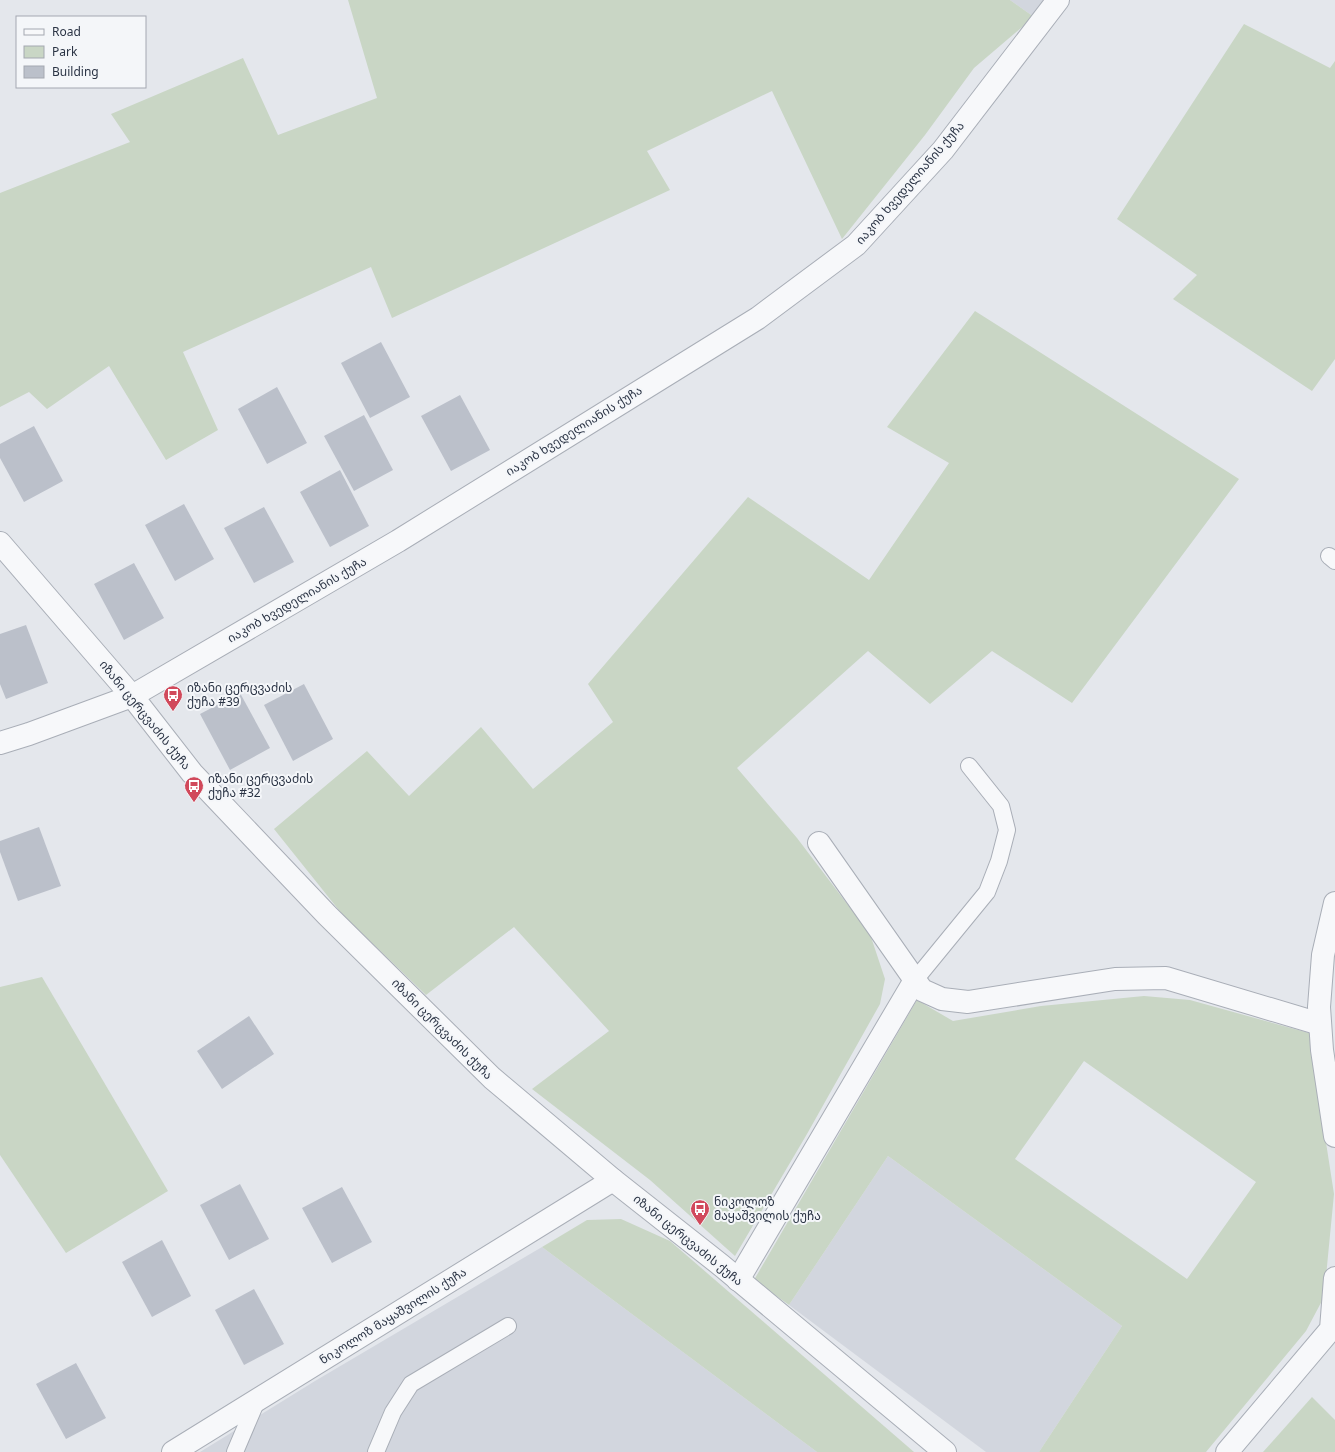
<svg xmlns="http://www.w3.org/2000/svg" width="1335" height="1452" viewBox="0 0 1335 1452" font-family="'Noto Sans','Noto Sans Georgian',sans-serif">
<style>
.built{fill:#d2d6de}
.green{fill:#c9d6c5;fill-rule:evenodd}
.building{fill:#bbc0ca}
.lines{fill:none;stroke-linecap:round;stroke-linejoin:round}
.lane-casing{stroke:#a9aeb7;stroke-width:18}
.street-casing{stroke:#a9aeb7;stroke-width:24}
.lane{stroke:#f7f8fa;stroke-width:16}
.street{stroke:#f7f8fa;stroke-width:22}
.labels{text-anchor:middle;stroke-width:4;stroke-linejoin:round;paint-order:stroke}
.street-label{font-size:12px;fill:#2b3445;stroke:#f4f6f9}
.poi-label{font-size:12px;fill:#2b3445;stroke:#f4f6f9;text-anchor:start}
</style>
<rect width="100%" height="100%" fill="#e4e7ec"/>
<g class="built">
<path d="M1010,0H1047L1034,17Z"/>
<path d="M888,1156L1122,1326L1039,1452H986L789,1305Z"/>
<path d="M542,1247L817,1452H200L315,1381Z"/>
</g>
<g class="green">
<path d="M348,0H1010L1034,17L974,68L925,135L842,239L772,91L647,151L670,190L392,318L371,267L183,352L218,430L166,460L109,366L47,409L29,392L0,407V193L130,142L111,114L243,58L278,135L377,98Z"/>
<path d="M1244,24L1330,68L1335,61V359L1312,391L1173,299L1197,275L1117,219Z"/>
<path d="M975,311L1239,479L1072,703L992,651L930,704L868,651L737,768L797,838L870,934L885,979L880,1004L807,1134L735,1256L650,1180L532,1089L609,1031L514,927L426,995L342,914L274,829L367,751L409,796L481,727L533,789L613,722L588,684L748,497L869,580L949,463L887,427Z"/>
<path d="M42,977L168,1191L66,1253L0,1155V987Z"/>
<path d="M1144,996L1190,1000L1309,1033L1334,1194L1324,1297L1306,1331L1206,1452H1039L1122,1326L888,1156L789,1305L754,1280L917,1000L953,1021L1041,1006ZM1084,1061L1256,1182L1187,1279L1015,1159Z"/>
<path d="M621,1219L670,1241L914,1452H817L542,1247L587,1220Z"/>
<path d="M1312,1397L1335,1420V1452H1263Z"/>
</g>
<g class="building">
<path d="M381,342L410,397L370,418L341,363Z"/>
<path d="M277,387L307,443L267,464L238,409Z"/>
<path d="M460,395L490,450L451,471L421,416Z"/>
<path d="M364,415L393,470L354,491L324,436Z"/>
<path d="M34,426L63,481L24,502L0,458V444Z"/>
<path d="M340,470L369,526L330,547L300,492Z"/>
<path d="M184,504L214,559L175,581L145,525Z"/>
<path d="M264,507L294,562L254,583L224,528Z"/>
<path d="M134,563L164,618L124,640L94,584Z"/>
<path d="M26,625L48,683L6,699L0,684V634Z"/>
<path d="M304,684L333,739L293,761L264,705Z"/>
<path d="M240,693L270,748L230,770L200,714Z"/>
<path d="M39,827L61,886L18,901L0,852V841Z"/>
<path d="M249,1016L274,1054L222,1089L197,1051Z"/>
<path d="M240,1184L269,1239L229,1260L200,1205Z"/>
<path d="M342,1187L372,1242L332,1263L302,1208Z"/>
<path d="M162,1240L191,1296L152,1317L122,1262Z"/>
<path d="M254,1289L284,1344L244,1365L215,1310Z"/>
<path d="M76,1363L106,1418L66,1439L36,1384Z"/>
</g>
<g class="lines">
<defs>
<g id="lane">
<path d="M1329,556L1335,561"/>
<path d="M915,980L987,892L999,861L1007,830L1001,806L969,766"/>
<path d="M235,1452L258,1398"/>
<path d="M376,1452L393,1412L411,1384L508,1326"/>
</g>
<g id="street">
<path d="M0,543L132,696L192,773L327,915L492,1078L613,1180L722,1266L945,1452"/>
<path d="M0,743L29,734L132,696L398,541L758,318L856,245L943,150L1058,0"/>
<path d="M819,843L922,990L942,999L968,1002L1115,979L1166,978L1320,1024"/>
<path d="M1335,903L1323,955L1319,1007L1322,1050L1335,1136"/>
<path d="M738,1280L915,980"/>
<path d="M173,1452L613,1180"/>
<path d="M1227,1452L1331,1329L1335,1278"/>
</g>
</defs>
<use href="#lane" class="lane-casing"/>
<use href="#street" class="street-casing"/>
<use href="#lane" class="lane"/>
<use href="#street" class="street"/>
</g>
<defs>
<symbol id="bus-pin" viewBox="-11 -11 22 30"><path d="M0 17L-7.5 6A9.5 9.5 0 1 1 7.5 6Z" fill="#d1495b" stroke="#f4f6f9"/><path d="M-5-6H5V4H4V6H2V4H-2V6H-4V4H-5ZM-3.5-4V0h7V-4ZM-3.5 1.2v1.5H-2V1.2ZM2 1.2v1.5H3.5V1.2Z" fill="#fff"/></symbol>
</defs>
<g fill-rule="evenodd">
<use href="#bus-pin" x="162" y="684" width="22" height="30"/>
<use href="#bus-pin" x="183" y="775" width="22" height="30"/>
<use href="#bus-pin" x="689" y="1198" width="22" height="30"/>
</g>
<g class="labels">
<g class="street-label">
<text transform="translate(910 183) rotate(-49)" y="4">იაკობ ხვედელიანის ქუჩა</text>
<text transform="translate(574 431) rotate(-32)" y="4">იაკობ ხვედელიანის ქუჩა</text>
<text transform="translate(297 600) rotate(-30)" y="4">იაკობ ხვედელიანის ქუჩა</text>
<text transform="translate(145 715) rotate(51)" y="4">იზანი ცერცვაძის ქუჩა</text>
<text transform="translate(442 1029) rotate(45)" y="4">იზანი ცერცვაძის ქუჩა</text>
<text transform="translate(688 1240) rotate(39)" y="4">იზანი ცერცვაძის ქუჩა</text>
<text transform="translate(393 1316) rotate(-32)" y="4">ნიკოლოზ მაყაშვილის ქუჩა</text>
</g>
<g class="poi-label">
<text x="187" y="692">იზანი ცერცვაძის<tspan x="187" dy="14">ქუჩა #39</tspan></text>
<text x="208" y="783">იზანი ცერცვაძის<tspan x="208" dy="14">ქუჩა #32</tspan></text>
<text x="714" y="1206">ნიკოლოზ<tspan x="714" dy="14">მაყაშვილის ქუჩა</tspan></text>
</g>
</g>
<rect x="16" y="16" width="130" height="72" fill="#f4f6f9" stroke="#a4a8b1"/>
<rect x="24" y="29" width="20" height="6" fill="#f7f8fa" stroke="#a4a8b1"/>
<text x="52" y="36" font-size="12" fill="#2b3445">Road</text>
<rect x="24" y="46" width="20" height="12" fill="#c9d6c5" stroke="#a4a8b1"/>
<text x="52" y="56" font-size="12" fill="#2b3445">Park</text>
<rect x="24" y="66" width="20" height="12" fill="#bbc0ca" stroke="#a4a8b1"/>
<text x="52" y="76" font-size="12" fill="#2b3445">Building</text>
</svg>
